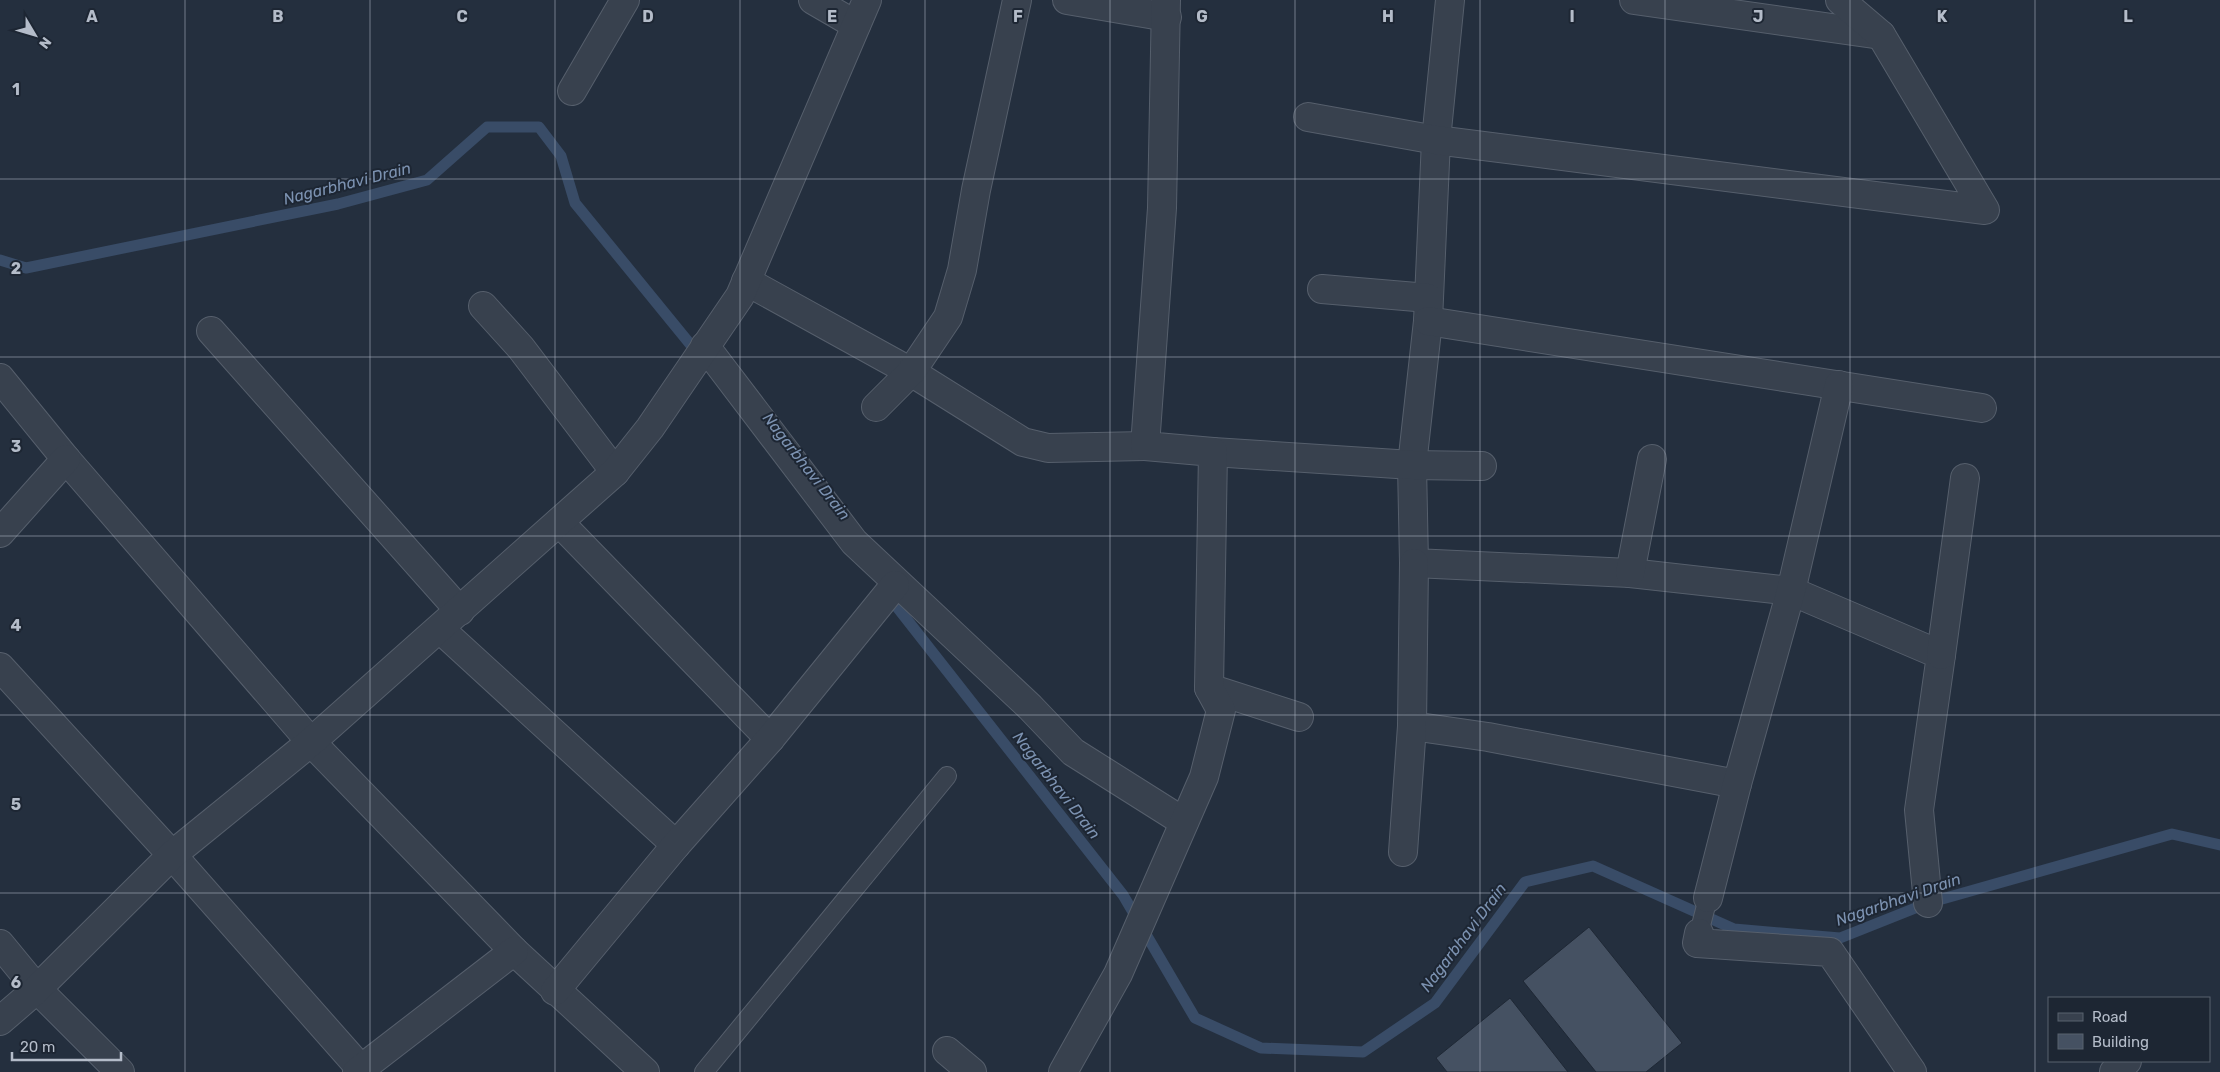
<svg xmlns="http://www.w3.org/2000/svg" width="2220" height="1072" viewBox="0 0 2220 1072" font-family="Rubik,sans-serif">
<style>
.lines{fill:none;stroke-linecap:round;stroke-linejoin:round}
.stream{stroke:#394c67;stroke-width:11}
.building{fill:#455162;stroke:#1f2835}
.service-casing{stroke:#565f6c;stroke-width:20}
.minor-casing{stroke:#565f6c;stroke-width:30}
.tertiary-casing{stroke:#565f6c;stroke-width:30}
.service{stroke:#38414e;stroke-width:18}
.minor{stroke:#38414e;stroke-width:28}
.tertiary{stroke:#38414e;stroke-width:28}
.grid{fill:none;stroke:#b4bcc9;stroke-width:1;stroke-opacity:0.55}
.labels{text-anchor:middle;stroke-width:4;stroke-linejoin:round;paint-order:stroke}
.water-label{font-size:16px;font-style:italic;fill:#7c92b1;stroke:#1d2633}
.grid-label{font-size:16px;text-anchor:middle;font-weight:bold;fill:#b4bcc9;stroke:#1d2633;stroke-width:4;stroke-linejoin:round;paint-order:stroke}
</style>
<rect width="100%" height="100%" fill="#242f3e"/>
<g class="lines">
<g class="stream">
<path d="M0,260L26,268L338,204L427,180L487,127H539L561,156L575,203L699,355"/>
<path d="M886,593L1123,895L1195,1018L1261,1048L1363,1052L1435,1003L1525,882L1593,866L1734,929L1840,938L1928,903L2172,834L2220,845"/>
</g>
</g>
<g class="building">
<path d="M1589,927L1682,1043L1646,1072H1596L1523,981Z"/>
<path d="M1510,998L1568,1072H1447L1436,1058Z"/>
</g>
<g class="lines">
<defs>
<g id="service">
<path d="M1699,933L1708,898"/>
<path d="M704,1072L947,776"/>
</g>
<g id="minor">
<path d="M813,0L856,25"/>
<path d="M1067,0L1167,17"/>
<path d="M1450,0L1436,140L1428,321L1412,465L1414,563L1630,573L1791,591L1941,655L1919,810L1928,903"/>
<path d="M1634,0L1881,35"/>
<path d="M572,91L625,0"/>
<path d="M1308,117L1436,140L1985,210L1881,35L1840,0"/>
<path d="M746,281L911,372L1023,442L1048,448L1145,446"/>
<path d="M1322,289L1428,298"/>
<path d="M483,306L521,348L615,472"/>
<path d="M1428,321L1982,408"/>
<path d="M211,331L460,611"/>
<path d="M705,346L854,542L1030,707L1073,752L1184,822"/>
<path d="M0,378L66,459L311,742L514,951L645,1072"/>
<path d="M876,407L911,372L948,317L962,270L976,190L1017,0"/>
<path d="M1213,452L1412,465L1482,466"/>
<path d="M559,522L770,739"/>
<path d="M0,533L66,459"/>
<path d="M1414,563L1412,726L1488,737L1737,784"/>
<path d="M1630,573L1652,459"/>
<path d="M440,629L676,845"/>
<path d="M1941,655L1965,478"/>
<path d="M0,667L172,855L361,1069"/>
<path d="M1209,688L1299,717"/>
<path d="M1403,852L1412,726"/>
<path d="M1708,898L1737,784L1791,591L1839,385"/>
<path d="M1699,933L1697,943L1830,952L1912,1072"/>
<path d="M0,944L37,989L120,1072"/>
<path d="M555,991L676,845L770,739L895,585"/>
<path d="M947,1051L972,1072"/>
<path d="M357,1072L514,951"/>
<path d="M1063,1072L1118,974L1204,777L1221,710L1209,688L1213,452L1145,446L1162,208L1166,0"/>
<path d="M2114,1072L2127,1061"/>
</g>
<path id="tertiary" d="M0,1021L37,989L172,855L311,742L615,472L650,428L740,296L867,0"/>
</defs>
<use href="#service" class="service-casing"/>
<use href="#minor" class="minor-casing"/>
<use href="#tertiary" class="tertiary-casing"/>
<use href="#service" class="service"/>
<use href="#minor" class="minor"/>
<use href="#tertiary" class="tertiary"/>
</g>
<path class="grid" d="M185,0V1072M370,0V1072M555,0V1072M740,0V1072M925,0V1072M1110,0V1072M1295,0V1072M1480,0V1072M1665,0V1072M1850,0V1072M2035,0V1072M0,179H2220M0,357H2220M0,536H2220M0,715H2220M0,893H2220"/>
<g class="labels">
<g class="water-label">
<text transform="translate(347 183) rotate(-14)" y="6">Nagarbhavi Drain</text>
<text transform="translate(807 466) rotate(52)" y="6">Nagarbhavi Drain</text>
<text transform="translate(1057 785) rotate(52)" y="6">Nagarbhavi Drain</text>
<text transform="translate(1898 899) rotate(-19)" y="6">Nagarbhavi Drain</text>
<text transform="translate(1463 937) rotate(-53)" y="6">Nagarbhavi Drain</text>
</g>
</g>
<g class="grid-label">
<text x="92" y="22">A</text>
<text x="278" y="22">B</text>
<text x="462" y="22">C</text>
<text x="648" y="22">D</text>
<text x="832" y="22">E</text>
<text x="1018" y="22">F</text>
<text x="1202" y="22">G</text>
<text x="1388" y="22">H</text>
<text x="1572" y="22">I</text>
<text x="1758" y="22">J</text>
<text x="1942" y="22">K</text>
<text x="2128" y="22">L</text>
<text x="16" y="95">1</text>
<text x="16" y="274">2</text>
<text x="16" y="452">3</text>
<text x="16" y="631">4</text>
<text x="16" y="810">5</text>
<text x="16" y="988">6</text>
</g>
<rect x="2048" y="997" width="162" height="65" fill="#1d2633" stroke="#59626f"/>
<rect x="2058" y="1013" width="25" height="8" fill="#38414e" stroke="#59626f"/>
<text x="2092" y="1022" font-size="15" fill="#b4bcc9">Road</text>
<rect x="2058" y="1034" width="25" height="15" fill="#455162" stroke="#59626f"/>
<text x="2092" y="1047" font-size="15" fill="#b4bcc9">Building</text>
<g transform="translate(35 35) rotate(128)" stroke="#1d2633" stroke-width="4" paint-order="stroke">
<path d="M0-4L9 19L0 12L-9 19Z" fill="#b4bcc9"/>
<text y="-8" font-size="14" font-weight="bold" text-anchor="middle" fill="#b4bcc9">N</text>
</g>
<path d="M12 1052v8h109v-8" fill="none" stroke="#b4bcc9" stroke-width="2.5"/>
<text x="20" y="1052" font-size="15" fill="#b4bcc9" stroke="#1d2633" stroke-width="4" paint-order="stroke">20 m</text>
</svg>
